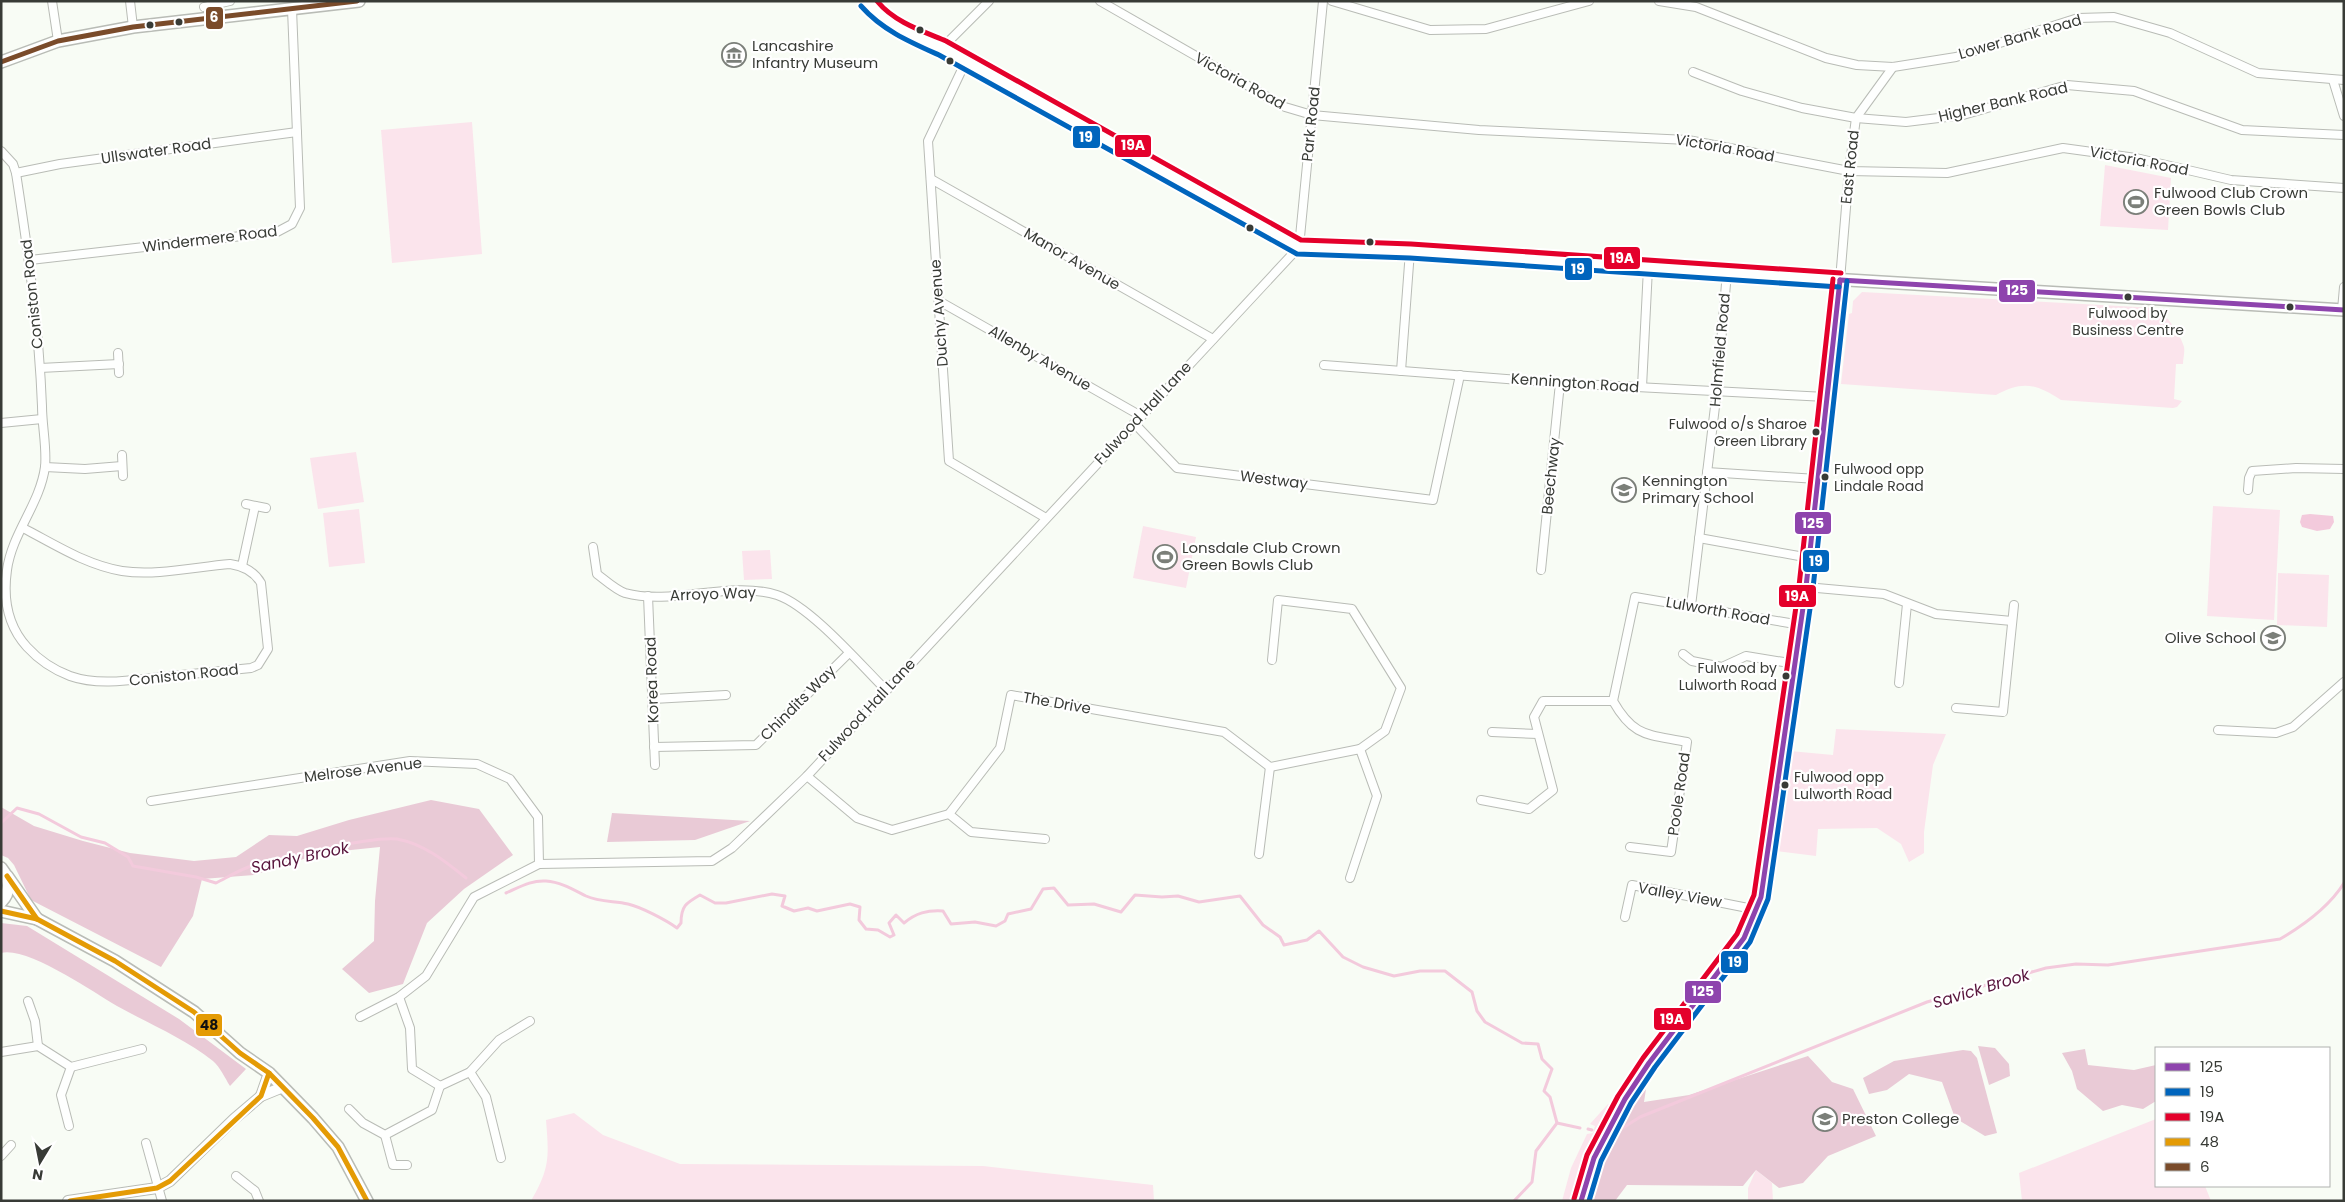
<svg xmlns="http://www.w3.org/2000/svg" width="2345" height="1202" viewBox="0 0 2345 1202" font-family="Poppins,sans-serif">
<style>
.green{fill:#fbe4ec}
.forest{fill:#e9cad6}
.water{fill:#f3cadc}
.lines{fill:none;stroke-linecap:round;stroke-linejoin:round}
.stream{stroke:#f3cadc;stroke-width:3}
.minor-casing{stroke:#b9bcb6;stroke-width:10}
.tertiary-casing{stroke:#b9bcb6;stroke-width:12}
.secondary-casing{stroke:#b9bcb6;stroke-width:14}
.minor{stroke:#fefffe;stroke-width:8}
.tertiary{stroke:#fefffe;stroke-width:10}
.secondary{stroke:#fefffe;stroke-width:11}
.bus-1-casing{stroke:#fff;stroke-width:9}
.bus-2-casing{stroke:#fff;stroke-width:9}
.bus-3-casing{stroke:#fff;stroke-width:9}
.bus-4-casing{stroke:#fff;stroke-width:9}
.bus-5-casing{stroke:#fff;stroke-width:9}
.bus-1{stroke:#8e44ad;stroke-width:5}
.bus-2{stroke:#0065bd;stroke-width:5}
.bus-3{stroke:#e4002b;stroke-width:5}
.bus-4{stroke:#e49b05;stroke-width:5}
.bus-5{stroke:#7a4b2a;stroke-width:5}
.bus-dot{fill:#383b36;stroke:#fff;stroke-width:2}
.labels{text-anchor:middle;stroke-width:4.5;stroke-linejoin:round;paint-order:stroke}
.bus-label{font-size:14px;fill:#383b36;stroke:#fff;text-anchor:end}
.street-label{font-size:15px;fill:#383b36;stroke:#fff}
.poi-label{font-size:15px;fill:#383b36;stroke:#fff;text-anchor:start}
.water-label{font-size:16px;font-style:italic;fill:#58143c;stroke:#fff}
.line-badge{stroke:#fff;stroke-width:2}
.badge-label{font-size:14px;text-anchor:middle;font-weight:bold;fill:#fff}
.pale-badge-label{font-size:14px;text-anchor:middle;font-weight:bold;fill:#111}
</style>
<rect width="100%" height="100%" fill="#f8fcf5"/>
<g class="green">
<path d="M472,122L482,254L392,263L381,130Z"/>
<path d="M2105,165L2171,178L2168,230L2100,226Z"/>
<path d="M1862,292L2156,308C2166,314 2181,335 2184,347C2185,352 2183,359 2183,364H2176L2174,399L2182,401L2177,407L2173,408L2061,400C2036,384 2023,380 1996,395L1841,384L1849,314L1852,313L1853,301Z"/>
<path d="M356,452L364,502L318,509L310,458Z"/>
<path d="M2213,506L2280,510L2274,620L2207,616Z"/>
<path d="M359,509L365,563L329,567L323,513Z"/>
<path d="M1143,526L1196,537L1186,588L1133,578Z"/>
<path d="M770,550L772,579L744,580L742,551Z"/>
<path d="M2278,573L2329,575L2327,627L2277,625Z"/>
<path d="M1836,729L1946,734L1933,765L1924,832V853L1909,862L1901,844L1877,828L1818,829L1816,856L1777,851L1790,751L1833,755Z"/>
<path d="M1608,1104L1613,1105V1109L1590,1150L1570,1201H1562L1571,1168L1587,1134L1593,1133L1595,1126L1590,1124Z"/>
<path d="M574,1113L603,1135L680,1164L983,1166L1153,1185L1154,1201H531C550,1168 549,1157 546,1120Z"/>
<path d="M2156,1119V1186H2205L2211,1201H2022L2019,1173Z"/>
<path d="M1756,1170L1772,1183L1773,1201H1748V1188Z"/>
</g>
<g class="forest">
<path d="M431,800L479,809L513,855L464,889L427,923L403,984L369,993L342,969L374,941L375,901L380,847L322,853L254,875L202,879L193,916L161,967L31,900L14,865L8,858L1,855V807L34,826L83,841L130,853L194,861L236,857L269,835L297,836L349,820Z"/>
<path d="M612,813L750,821L695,840L607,842Z"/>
<path d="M1,923L27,926L179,1019L246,1069L230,1086C225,1078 220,1067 213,1061C184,1038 149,1024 117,1006C93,992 27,946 1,953Z"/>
<path d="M1978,1046L1995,1048L2009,1064L2010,1076L1989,1085Z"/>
<path d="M2085,1049L2088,1065L2134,1070L2156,1065V1101L2143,1109L2122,1105L2103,1111L2077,1089L2072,1071L2062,1053Z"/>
<path d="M1963,1050L1971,1051L1977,1058L1997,1133L1985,1136L1955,1118L1942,1082L1909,1074L1887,1090L1869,1094L1863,1078L1894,1061Z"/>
<path d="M1808,1056L1832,1082L1853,1089L1876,1136L1828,1156L1803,1183L1779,1188L1756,1170L1743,1186L1627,1185L1615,1201H1588C1601,1159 1620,1123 1646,1089L1644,1102L1689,1095Z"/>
</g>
<path class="water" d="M2310,514L2333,516L2334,522L2330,529L2317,531L2302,527L2300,522L2302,515Z"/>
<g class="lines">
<g class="stream">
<path d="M1,823L17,808L39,814L81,837L105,843L128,857L133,866L196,877L216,883C226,878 236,872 246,868C269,858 374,836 397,839C424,844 445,861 466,878"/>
<path d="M506,893C520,887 531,880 546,881C561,882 574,890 586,896C599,902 614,901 628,904C641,907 666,920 677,928L681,923C681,906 686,903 700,895L715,903H726L772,894L785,896L782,906L794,911L808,908L817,911L850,904L860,907L859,920L866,929L878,930L890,937L894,935L889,923L896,915L904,923C916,913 927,910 943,911L951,924L975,922L996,926L1005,921L1008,914L1031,909L1043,889L1054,888L1068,905L1094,904L1121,912L1135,895L1162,897L1178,896L1199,902L1240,896L1263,925L1280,937L1284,945L1307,940L1319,931L1343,957L1363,967L1394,976L1420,971H1445L1472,992L1477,1011L1485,1022L1522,1043L1538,1044L1542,1059L1552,1069L1544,1091L1550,1097L1557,1123"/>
<path d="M1588,1129L1592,1130"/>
<path d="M1618,1131L1640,1117L1927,1002L2046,968L2076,964L2108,965L2280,939C2304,925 2329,907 2344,883"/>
<path d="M1514,1201L1532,1182L1536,1151L1557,1123L1580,1128"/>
</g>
<defs>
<g id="minor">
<path d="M52,1L58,41"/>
<path d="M130,1L133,27"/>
<path d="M1100,1L1285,107L1312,115L1479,130L1688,140L1849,171L1947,173L2063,148L2136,158L2231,180L2344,188"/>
<path d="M1332,1L1430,30L1486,29L1589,1"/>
<path d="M1659,1L1696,7L1826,58L1857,65L1893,67L1956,57L2078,18L2114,17L2170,33L2258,73L2344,80"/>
<path d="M204,7L230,1"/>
<path d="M942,48L989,1"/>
<path d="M966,61L928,141L949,461L1046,518"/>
<path d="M1693,72L1742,91L1802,108L1856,118L1906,122L1963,115L2067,85L2134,91L2242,130L2344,135"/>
<path d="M2333,80L2344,116"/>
<path d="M1,151L13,164L16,173C28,251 39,328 42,406C42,426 47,448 45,467C40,504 12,533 7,570C3,598 7,625 27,647C38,659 54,670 70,676C98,686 132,680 161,677C191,674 221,671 251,668L258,665L268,649L261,583C254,571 244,566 230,564C195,567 156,576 122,571C86,565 54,544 23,528"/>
<path d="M16,173L60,164L297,132"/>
<path d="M931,179L1213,339"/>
<path d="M30,260L277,232L292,224L300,208L292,9"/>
<path d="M1840,280L1849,171L1856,118L1893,67"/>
<path d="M939,301L1141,416"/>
<path d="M2342,310L2344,287"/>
<path d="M118,353L119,373"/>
<path d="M1324,365L1560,383L1826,397"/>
<path d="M40,368L119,364"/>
<path d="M1401,371L1410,251"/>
<path d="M1642,387L1648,268"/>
<path d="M1,423L42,419"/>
<path d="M1134,423L1177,468L1433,500L1460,375"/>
<path d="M122,455L123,476"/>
<path d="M45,467L85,469L122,466"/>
<path d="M1707,472L1817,479"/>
<path d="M2248,490L2249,478L2252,471L2296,468L2344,469"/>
<path d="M246,504L266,508"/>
<path d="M1699,538L1810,558"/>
<path d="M593,547L597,574C605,580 616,590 625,593C673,606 729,580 777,595C810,606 859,663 885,689"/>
<path d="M242,566L255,506"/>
<path d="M1541,570L1560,383"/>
<path d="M1806,587L1884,594L1936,614L2012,621"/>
<path d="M648,596L655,765"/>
<path d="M1691,606L1717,390L1727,272"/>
<path d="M1683,654L1692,661L1722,667L1746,656L1796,664"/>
<path d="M1272,660L1278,600L1352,609L1401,688L1385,731L1360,749"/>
<path d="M1899,683L1907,604"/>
<path d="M653,699L726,695"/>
<path d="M1956,708L2003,712L2014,605"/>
<path d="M2218,730L2276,733L2293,727L2344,682"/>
<path d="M1492,732L1538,734"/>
<path d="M654,747L756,745L849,653"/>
<path d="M807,776L857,818L892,830L949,814L1000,748L1011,695L1224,732L1270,767L1360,749L1377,796L1350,878"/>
<path d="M1481,800L1529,809L1553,790L1534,717L1543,701H1613"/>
<path d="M151,801L410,761L477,764L510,779L538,817L539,864"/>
<path d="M949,814L971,832L1045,839"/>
<path d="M1630,847L1671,852L1687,742C1648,734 1634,738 1613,701L1635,597L1801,625"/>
<path d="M1259,854L1270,767"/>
<path d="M1625,917L1632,885L1758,910"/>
<path d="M399,997L410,1028L412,1069L440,1086L470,1072L499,1040L530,1021"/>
<path d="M28,1001L35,1021L38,1046"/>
<path d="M360,1017L399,997L426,976L474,897L539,864L712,861L732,848L807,776L1299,247L1323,1"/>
<path d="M1,1052L38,1046L71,1067L142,1049"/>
<path d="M470,1072L486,1097L501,1158"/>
<path d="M349,1109L363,1123L385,1135L432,1110L440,1086"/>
<path d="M69,1126L61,1095L71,1067"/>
<path d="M385,1135L393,1165H407"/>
<path d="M146,1143L162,1201"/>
<path d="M1,1156L11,1145"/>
<path d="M236,1176L255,1191L259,1201"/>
</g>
<g id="tertiary">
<path d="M261,1096L269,1073"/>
<path d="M68,1201L157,1188L170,1181L234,1119L261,1096L283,1087"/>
<path d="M1581,1201L1594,1158L1625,1099L1649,1063L1744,938L1761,897L1806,587L1840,280"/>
</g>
<g id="secondary">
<path d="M867,1C884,25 916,36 942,48L1299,247L1410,251L1648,268L2344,310"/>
<path d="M1,62L58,41L133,27L359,1"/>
<path d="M1,868C10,879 11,892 1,902"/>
<path d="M7,876L37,919"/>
<path d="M1,911L37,919L115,961L194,1012L240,1053L269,1073L313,1118L338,1147L367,1201"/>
</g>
</defs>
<use href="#minor" class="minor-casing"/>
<use href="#tertiary" class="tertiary-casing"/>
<use href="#secondary" class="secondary-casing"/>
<use href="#minor" class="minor"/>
<use href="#tertiary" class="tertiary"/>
<use href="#secondary" class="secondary"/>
<defs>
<g id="bus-1">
<path d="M1840,280L2344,310"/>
<path d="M1581,1201L1594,1158L1625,1099L1649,1063L1744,938L1761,897L1806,587L1840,280"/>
</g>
<g id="bus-2">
<path d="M861,6C882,30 910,42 939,55L1297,254L1410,258L1839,287"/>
<path d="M1589,1201L1601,1161L1631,1103L1655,1067L1750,942L1768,899L1813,588L1847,281"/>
</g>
<g id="bus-3">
<path d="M877,1C894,22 922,31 946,41L1301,240L1411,244L1841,273"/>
<path d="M1574,1199L1587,1155L1618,1096L1643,1058L1737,934L1754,895L1799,586L1833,279"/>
</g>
<g id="bus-4">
<path d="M7,876L37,919"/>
<path d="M1,911L37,919L115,961L194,1012L240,1053L269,1073L313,1118L338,1147L367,1201"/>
<path d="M70,1201L157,1188L170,1181L261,1096L269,1073"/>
</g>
<path id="bus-5" d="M1,62L58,41L133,27L357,1"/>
</defs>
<use href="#bus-1" class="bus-1-casing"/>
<use href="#bus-2" class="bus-2-casing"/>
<use href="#bus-3" class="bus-3-casing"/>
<use href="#bus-4" class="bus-4-casing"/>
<use href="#bus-5" class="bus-5-casing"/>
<use href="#bus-1" class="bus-1"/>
<use href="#bus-2" class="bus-2"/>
<use href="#bus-3" class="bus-3"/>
<use href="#bus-4" class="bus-4"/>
<use href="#bus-5" class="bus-5"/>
</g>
<defs>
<symbol id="museum-ring" viewBox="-11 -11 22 22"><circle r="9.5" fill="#fff" stroke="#7b7f79" stroke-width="1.5"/><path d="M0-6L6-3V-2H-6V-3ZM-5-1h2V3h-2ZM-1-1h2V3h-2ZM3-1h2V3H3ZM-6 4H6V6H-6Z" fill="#7b7f79"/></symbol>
<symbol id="stadium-ring" viewBox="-11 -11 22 22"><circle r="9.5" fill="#fff" stroke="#7b7f79" stroke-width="1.5"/><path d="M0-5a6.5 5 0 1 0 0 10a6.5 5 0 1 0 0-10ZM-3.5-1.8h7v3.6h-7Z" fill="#7b7f79"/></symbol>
<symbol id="school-ring" viewBox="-11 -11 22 22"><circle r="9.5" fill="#fff" stroke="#7b7f79" stroke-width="1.5"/><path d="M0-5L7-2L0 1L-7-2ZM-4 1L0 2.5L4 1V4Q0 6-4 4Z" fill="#7b7f79"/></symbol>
<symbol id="university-ring" viewBox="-11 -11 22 22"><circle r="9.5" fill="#fff" stroke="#7b7f79" stroke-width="1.5"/><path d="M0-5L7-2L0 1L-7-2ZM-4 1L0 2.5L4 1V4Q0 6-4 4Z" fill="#7b7f79"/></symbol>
</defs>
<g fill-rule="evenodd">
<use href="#museum-ring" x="720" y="41" width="28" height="28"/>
<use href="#stadium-ring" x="2122" y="188" width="28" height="28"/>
<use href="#school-ring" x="1610" y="476" width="28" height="28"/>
<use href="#stadium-ring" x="1151" y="543" width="28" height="28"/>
<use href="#school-ring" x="2259" y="624" width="28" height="28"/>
<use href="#university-ring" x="1811" y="1105" width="28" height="28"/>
</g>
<g class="bus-dot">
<circle cx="179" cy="22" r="4.5"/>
<circle cx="150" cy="25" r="4.5"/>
<circle cx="920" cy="30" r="4.5"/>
<circle cx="950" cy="61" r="4.5"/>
<circle cx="1250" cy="228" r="4.5"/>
<circle cx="1370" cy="242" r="4.5"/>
<circle cx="2128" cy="297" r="4.5"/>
<circle cx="2290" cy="307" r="4.5"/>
<circle cx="1816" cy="432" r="4.5"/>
<circle cx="1825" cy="477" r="4.5"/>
<circle cx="1786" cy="676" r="4.5"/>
<circle cx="1785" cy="785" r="4.5"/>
</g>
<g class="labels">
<g class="bus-label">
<text x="2128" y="318" text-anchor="middle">Fulwood by<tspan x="2128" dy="17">Business Centre</tspan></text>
<text x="1807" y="429">Fulwood o/s Sharoe<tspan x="1807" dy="17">Green Library</tspan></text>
<text x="1834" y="474" text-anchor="start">Fulwood opp<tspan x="1834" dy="17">Lindale Road</tspan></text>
<text x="1777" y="673">Fulwood by<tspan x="1777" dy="17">Lulworth Road</tspan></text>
<text x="1794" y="782" text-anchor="start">Fulwood opp<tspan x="1794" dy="17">Lulworth Road</tspan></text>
</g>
<g class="street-label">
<text transform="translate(2020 37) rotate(-16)" y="5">Lower Bank Road</text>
<text transform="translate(1240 81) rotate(29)" y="5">Victoria Road</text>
<text transform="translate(2003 102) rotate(-13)" y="5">Higher Bank Road</text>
<text transform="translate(1311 124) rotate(-84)" y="5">Park Road</text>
<text transform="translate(1725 148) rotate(10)" y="5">Victoria Road</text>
<text transform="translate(156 151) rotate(-8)" y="5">Ullswater Road</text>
<text transform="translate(2139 161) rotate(11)" y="5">Victoria Road</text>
<text transform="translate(1850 167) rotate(-84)" y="5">East Road</text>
<text transform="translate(210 239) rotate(-7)" y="5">Windermere Road</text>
<text transform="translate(1072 259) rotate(30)" y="5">Manor Avenue</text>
<text transform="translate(32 294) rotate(-96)" y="5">Coniston Road</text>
<text transform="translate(939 313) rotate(-94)" y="5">Duchy Avenue</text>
<text transform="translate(1720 350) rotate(-85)" y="5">Holmfield Road</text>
<text transform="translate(1040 358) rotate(30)" y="5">Allenby Avenue</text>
<text transform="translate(1575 383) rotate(4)" y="5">Kennington Road</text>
<text transform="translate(1143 413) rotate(-47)" y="5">Fulwood Hall Lane</text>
<text transform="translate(1551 476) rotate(-84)" y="5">Beechway</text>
<text transform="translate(1274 480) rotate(7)" y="5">Westway</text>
<text transform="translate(713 594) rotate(-2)" y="5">Arroyo Way</text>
<text transform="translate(1718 611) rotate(10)" y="5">Lulworth Road</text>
<text transform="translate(184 675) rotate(-6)" y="5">Coniston Road</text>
<text transform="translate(652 680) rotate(-92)" y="5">Korea Road</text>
<text transform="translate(798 703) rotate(-45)" y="5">Chindits Way</text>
<text transform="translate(1057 703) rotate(10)" y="5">The Drive</text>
<text transform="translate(867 710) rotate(-47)" y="5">Fulwood Hall Lane</text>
<text transform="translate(363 770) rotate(-7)" y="5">Melrose Avenue</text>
<text transform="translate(1679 794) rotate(-82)" y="5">Poole Road</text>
<text transform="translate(1680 895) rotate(10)" y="5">Valley View</text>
</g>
<g class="poi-label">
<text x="752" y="51">Lancashire<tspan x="752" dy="17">Infantry Museum</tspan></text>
<text x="2154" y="198">Fulwood Club Crown<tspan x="2154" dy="17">Green Bowls Club</tspan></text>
<text x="1642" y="486">Kennington<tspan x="1642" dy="17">Primary School</tspan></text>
<text x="1182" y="553">Lonsdale Club Crown<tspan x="1182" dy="17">Green Bowls Club</tspan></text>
<text x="2256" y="643" text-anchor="end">Olive School</text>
<text x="1842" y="1124">Preston College</text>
</g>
<g class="water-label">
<text transform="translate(300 857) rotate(-12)" y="6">Sandy Brook</text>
<text transform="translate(1981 988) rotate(-17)" y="6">Savick Brook</text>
</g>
</g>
<g class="line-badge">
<rect x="205" y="6" width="19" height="24" rx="5" fill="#7a4b2a"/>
<rect x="1072" y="125" width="29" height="24" rx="5" fill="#0065bd"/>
<rect x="1114" y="134" width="38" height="24" rx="5" fill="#e4002b"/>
<rect x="1603" y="246" width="38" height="24" rx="5" fill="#e4002b"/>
<rect x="1564" y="257" width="29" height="24" rx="5" fill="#0065bd"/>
<rect x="1998" y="279" width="38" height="24" rx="5" fill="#8e44ad"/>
<rect x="1794" y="511" width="38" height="24" rx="5" fill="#8e44ad"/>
<rect x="1802" y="549" width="28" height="24" rx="5" fill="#0065bd"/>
<rect x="1778" y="584" width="39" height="24" rx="5" fill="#e4002b"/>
<rect x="1720" y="950" width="29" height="24" rx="5" fill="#0065bd"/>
<rect x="1684" y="980" width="38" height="24" rx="5" fill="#8e44ad"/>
<rect x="1653" y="1007" width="39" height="24" rx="5" fill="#e4002b"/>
<rect x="195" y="1013" width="28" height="24" rx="5" fill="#e49b05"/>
</g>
<g class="badge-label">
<text x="214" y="22">6</text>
<text x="1086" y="142">19</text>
<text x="1133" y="150">19A</text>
<text x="1622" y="263">19A</text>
<text x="1578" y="274">19</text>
<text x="2017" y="295">125</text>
<text x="1813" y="528">125</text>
<text x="1816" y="566">19</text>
<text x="1797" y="601">19A</text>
<text x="1735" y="967">19</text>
<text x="1703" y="996">125</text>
<text x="1672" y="1024">19A</text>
</g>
<g class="pale-badge-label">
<text x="209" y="1030">48</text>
</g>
<rect width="2345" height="1202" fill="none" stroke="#383b36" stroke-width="5"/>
<rect x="2155" y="1047" width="175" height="140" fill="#ffffff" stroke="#afb1af"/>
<rect x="2165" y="1063" width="25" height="8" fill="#8e44ad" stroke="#afb1af"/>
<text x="2200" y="1072" font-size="15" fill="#383b36">125</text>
<rect x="2165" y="1088" width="25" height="8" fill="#0065bd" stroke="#afb1af"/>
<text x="2200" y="1097" font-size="15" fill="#383b36">19</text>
<rect x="2165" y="1113" width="25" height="8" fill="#e4002b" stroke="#afb1af"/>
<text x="2200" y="1122" font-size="15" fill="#383b36">19A</text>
<rect x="2165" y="1138" width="25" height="8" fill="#e49b05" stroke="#afb1af"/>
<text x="2200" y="1147" font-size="15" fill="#383b36">48</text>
<rect x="2165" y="1163" width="25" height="8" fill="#7a4b2a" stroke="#afb1af"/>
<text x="2200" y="1172" font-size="15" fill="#383b36">6</text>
<g transform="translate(40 1162) rotate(190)" stroke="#ffffff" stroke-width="4" paint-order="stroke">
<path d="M0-4L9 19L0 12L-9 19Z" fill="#383b36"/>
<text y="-8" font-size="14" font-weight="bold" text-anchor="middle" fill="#383b36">N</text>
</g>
</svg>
